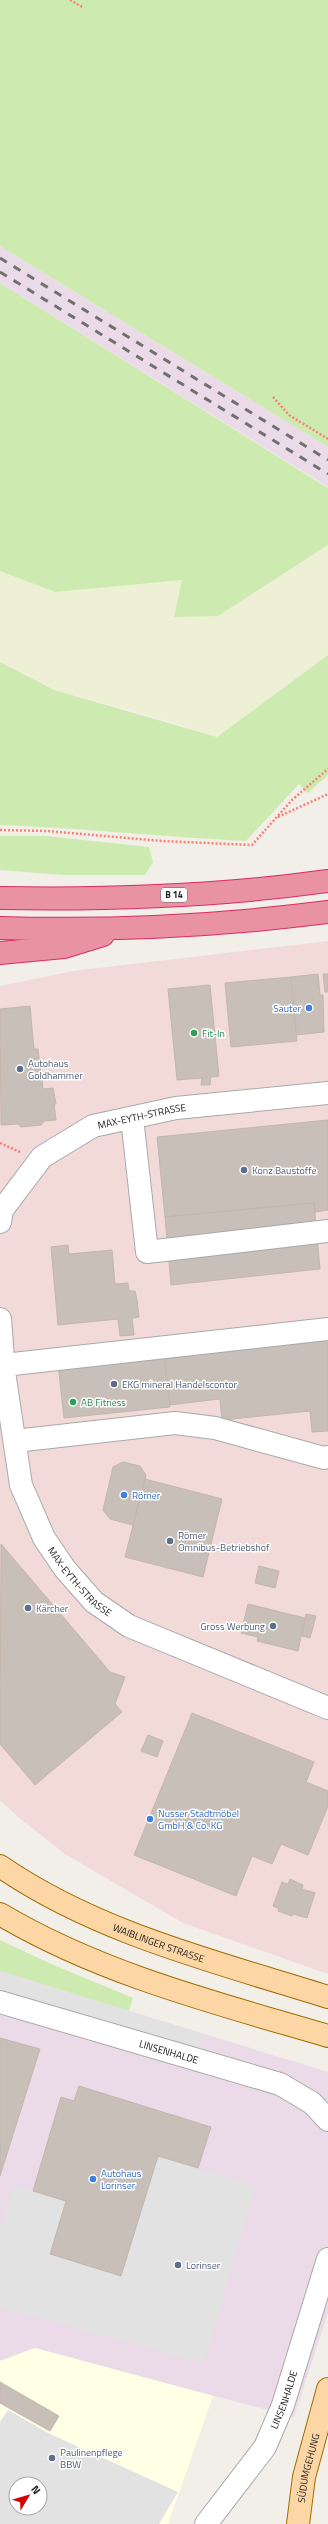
<svg xmlns="http://www.w3.org/2000/svg" width="328" height="2524" viewBox="0 0 328 2524" font-family="'Titillium Web',sans-serif">
<style>
.commercial{fill:#f2dad9}
.industrial{fill:#ebdbe8}
.education{fill:#ffffe5;fill-rule:evenodd}
.farmland{fill:#eef0d5}
.grass{fill:#cdebb0}
.parking{fill:#e2e2e2;fill-rule:evenodd}
.building{fill:#c7bfb8;stroke:#c4b6ab}
.lines{fill:none;stroke-linecap:round;stroke-linejoin:round}
.minor-casing{stroke:#a9a9a9;stroke-width:24}
.major-casing{stroke:#a06b00;stroke-width:24}
.highway-casing{stroke:#dc2a67;stroke-width:24}
.path{stroke:#fa8072;stroke-width:2.5;stroke-dasharray:2 2;stroke-linecap:butt}
.minor{stroke:#fff;stroke-width:22}
.major{stroke:#fcd6a4;stroke-width:22}
.highway{stroke:#e892a2;stroke-width:22}
.rail{stroke:#707070;stroke-width:3;stroke-dasharray:8 8;stroke-linecap:butt}
.shop-dot{fill:#3f7fe0;stroke:#fff;stroke-width:1.5}
.leisure-dot{fill:#2e9e5b;stroke:#fff;stroke-width:1.5}
.service-dot{fill:#5c6f8a;stroke:#fff;stroke-width:1.5}
.labels{text-anchor:middle;stroke-width:3;stroke-linejoin:round;paint-order:stroke}
.shield{fill:#fff;stroke:#646464;stroke-width:1}
.shield-label{font-size:9px;font-weight:bold;fill:#222}
.shop-label{font-size:10px;fill:#366cbe;stroke:#fff;text-anchor:start}
.leisure-label{font-size:10px;fill:#27864d;stroke:#fff;text-anchor:start}
.service-label{font-size:10px;fill:#4e5e75;stroke:#fff;text-anchor:start}
.street-label{font-size:10px;fill:#222;stroke:#fff}
</style>
<rect width="100%" height="100%" fill="#f2efe9"/>
<path class="commercial" d="M328,941V1974L183,1923L65,1854L18,1817L0,1800V986L73,971Z"/>
<g class="industrial">
<path d="M0,246L328,447V487L0,283Z"/>
<path d="M0,1971L328,2072V2313L294,2417L35,2348L0,2361Z"/>
</g>
<path class="education" d="M35,2348L213,2396L168,2524H0V2361ZM16,2484H40V2508H16Z"/>
<path class="farmland" d="M328,545V655L217,737L149,715L54,690L0,662V571L55,592L182,579L218,616Z"/>
<g class="grass">
<path d="M0,0H328V447L0,246Z"/>
<path d="M0,283L328,488V545L218,616L174,617L182,580L55,592L0,571Z"/>
<path d="M328,655V775L308,793L299,784L246,841C164,837 82,828 0,825V662L54,690L217,737Z"/>
<path d="M0,836H46L149,847L153,862L145,875H63L0,870Z"/>
<path d="M0,1940L49,1963L133,1998L129,2011L0,1971Z"/>
</g>
<g class="parking">
<path d="M0,1971L203,2034L196,2058L0,2002Z"/>
<path d="M158,2156L255,2186L204,2363L0,2307V2230L14,2185L66,2201L50,2254L121,2275Z"/>
<path d="M8,2410L48,2433L178,2492L159,2524H0V2422ZM16,2484H40V2508H16Z"/>
</g>
<g class="building">
<path d="M318,974L320,995H323L324,1032L296,1035L291,977Z"/>
<path d="M323,974H328V992H325Z"/>
<path d="M291,977L297,1041L231,1047L225,983Z"/>
<path d="M210,985L219,1076L211,1077L210,1085H201L202,1078L177,1080L168,989Z"/>
<path d="M30,1006L34,1049H38L43,1089L53,1088L56,1104H54L56,1120L44,1121L41,1125L21,1127L18,1124L1,1125L0,1009Z"/>
<path d="M328,1120V1210L315,1212L314,1203L165,1217L157,1137Z"/>
<path d="M314,1203L320,1269L171,1285L165,1217Z"/>
<path d="M68,1245L69,1254L112,1250L115,1284L128,1283L129,1291H135L137,1300L139,1317L132,1318L134,1335L120,1336L118,1319L58,1325L51,1247Z"/>
<path d="M328,1337V1431L312,1432L310,1411L222,1420L220,1399L169,1405L164,1353Z"/>
<path d="M164,1353L170,1407L64,1418L58,1364Z"/>
<path d="M123,1462L140,1466L146,1475L133,1525L110,1519L103,1510L113,1467Z"/>
<path d="M145,1479L222,1499L203,1577L125,1557Z"/>
<path d="M1,1544L110,1672L125,1677L115,1704L122,1712L35,1785L0,1744Z"/>
<path d="M259,1566L279,1571L275,1588L255,1583Z"/>
<path d="M248,1604L305,1618L298,1651L257,1641L258,1637L241,1633Z"/>
<path d="M306,1614L316,1616L310,1638L302,1636Z"/>
<path d="M192,1713L314,1762L306,1782L328,1791V1806L308,1855L281,1844L272,1864L252,1856L236,1896L134,1855Z"/>
<path d="M148,1735L163,1741L157,1757L141,1751Z"/>
<path d="M290,1879L303,1885L302,1889L315,1893L307,1918L293,1914L292,1916L278,1911L279,1909L273,1906L282,1882L288,1884Z"/>
<path d="M0,2038L40,2049L0,2176Z"/>
<path d="M79,2086L211,2127L198,2168L158,2156L121,2276L50,2254L66,2201L33,2191L61,2097L74,2101Z"/>
<path d="M0,2382L59,2416L50,2431L0,2403Z"/>
</g>
<g class="lines">
<defs>
<g id="minor">
<path d="M132,1118L147,1252L328,1231"/>
<path id="s1" d="M0,1222L2,1210L42,1157L93,1126L176,1108L328,1093"/>
<path id="s2" d="M0,1319L4,1372L21,1485L44,1538L65,1569L94,1602L129,1626L328,1708"/>
<path d="M4,1365L328,1329"/>
<path d="M15,1441L175,1423L215,1428L324,1458L328,1457"/>
<path id="s3" d="M0,2002L280,2084L312,2103L328,2120"/>
<path id="s4" d="M206,2524L265,2447L283,2405L328,2259"/>
</g>
<g id="major">
<path id="s5" d="M0,1866C97,1933 217,1962 328,1997"/>
<path d="M0,1914C101,1974 216,2003 328,2036"/>
<path id="s6" d="M298,2524L304,2477L328,2389"/>
</g>
<g id="highway">
<path d="M0,898C109,900 220,896 328,881"/>
<path d="M0,928C109,931 219,926 328,912"/>
<path d="M0,953L64,947L103,935"/>
</g>
</defs>
<use href="#minor" class="minor-casing"/>
<use href="#major" class="major-casing"/>
<use href="#highway" class="highway-casing"/>
<g class="path">
<path d="M70,0L84,8"/>
<path d="M273,397L289,415L328,439"/>
<path d="M278,817L328,794"/>
<path d="M0,830L47,831L162,841L252,845L292,800L328,769"/>
<path d="M0,1143L20,1152"/>
</g>
<use href="#minor" class="minor"/>
<use href="#major" class="major"/>
<use href="#highway" class="highway"/>
<g class="rail">
<path d="M0,258L328,460"/>
<path d="M0,272L328,474"/>
</g>
</g>
<g class="shop-dot">
<circle cx="309" cy="1008" r="4"/>
<circle cx="124" cy="1495" r="4"/>
<circle cx="150" cy="1819" r="4"/>
<circle cx="93" cy="2179" r="4"/>
</g>
<g class="leisure-dot">
<circle cx="194" cy="1033" r="4"/>
<circle cx="73" cy="1402" r="4"/>
</g>
<g class="service-dot">
<circle cx="20" cy="1069" r="4"/>
<circle cx="244" cy="1170" r="4"/>
<circle cx="114" cy="1384" r="4"/>
<circle cx="170" cy="1541" r="4"/>
<circle cx="28" cy="1608" r="4"/>
<circle cx="273" cy="1626" r="4"/>
<circle cx="178" cy="2265" r="4"/>
<circle cx="52" cy="2458" r="4"/>
</g>
<g class="labels">
<rect class="shield" x="161" y="888" width="26" height="14" rx="3"/>
<g class="shield-label">
<text x="174" y="898">B 14</text>
</g>
<g class="shop-label">
<text x="301" y="1012" text-anchor="end">Sauter</text>
<text x="132" y="1499">Römer</text>
<text x="158" y="1817">Nusser Stadtmöbel<tspan x="158" dy="12">GmbH &amp; Co. KG</tspan></text>
<text x="101" y="2177">Autohaus<tspan x="101" dy="12">Lorinser</tspan></text>
</g>
<g class="leisure-label">
<text x="202" y="1037">Fit-In</text>
<text x="81" y="1406">AB Fitness</text>
</g>
<g class="service-label">
<text x="28" y="1067">Autohaus<tspan x="28" dy="12">Goldhammer</tspan></text>
<text x="252" y="1174">Konz Baustoffe</text>
<text x="122" y="1388">EKG mineral Handelscontor</text>
<text x="178" y="1539">Römer<tspan x="178" dy="12">Omnibus-Betriebshof</tspan></text>
<text x="36" y="1612">Kärcher</text>
<text x="265" y="1630" text-anchor="end">Gross Werbung</text>
<text x="186" y="2269">Lorinser</text>
<text x="60" y="2456">Paulinenpflege<tspan x="60" dy="12">BBW</tspan></text>
</g>
<g class="street-label">
<text dy="4" stroke="none"><textPath href="#s1" startOffset="188">MAX-EYTH-STRASSE</textPath></text>
<text dy="4" stroke="none"><textPath href="#s2" startOffset="282">MAX-EYTH-STRASSE</textPath></text>
<text dy="4" stroke="none"><textPath href="#s5" startOffset="177">WAIBLINGER STRASSE</textPath></text>
<text dy="4" stroke="none"><textPath href="#s3" startOffset="176">LINSENHALDE</textPath></text>
<text dy="4" stroke="none"><textPath href="#s4" startOffset="148">LINSENHALDE</textPath></text>
<text dy="4" stroke="none"><textPath href="#s6" startOffset="57">SÜDUMGEHUNG</textPath></text>
</g>
</g>
<g transform="translate(28 2496) rotate(52)"><circle r="19" fill="#ffffff" stroke="#a7a7a7"/>
<path d="M0-3L7 15L0 10L-7 15Z" fill="#d40000"/>
<text y="-6" font-size="11" font-weight="bold" text-anchor="middle" fill="#222222">N</text>
</g>
</svg>
